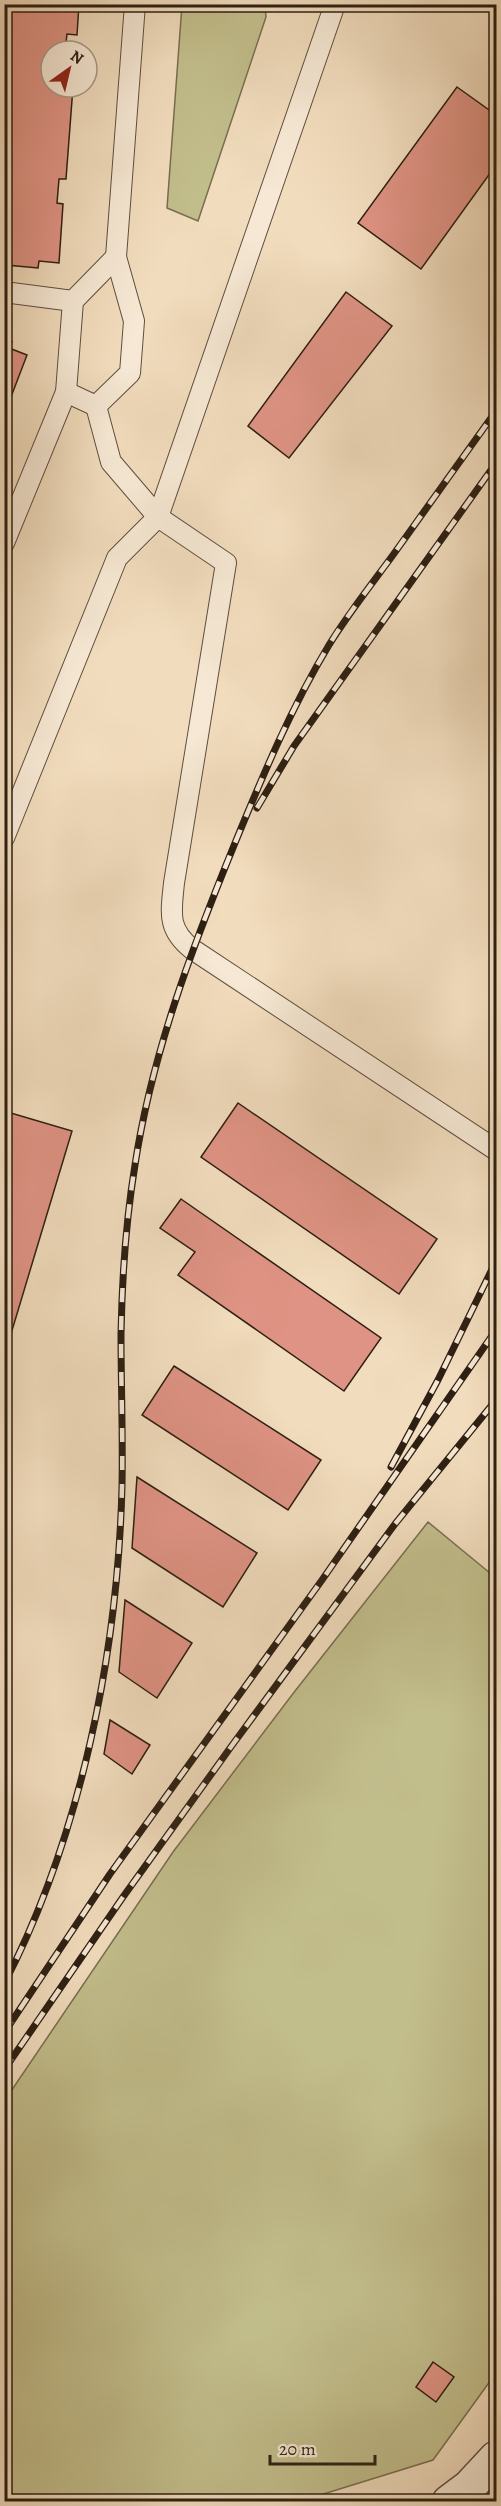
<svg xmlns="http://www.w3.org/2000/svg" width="501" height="2506" viewBox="0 0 501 2506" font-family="Alegreya,serif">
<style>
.green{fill:#c2be8c;stroke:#786e50;stroke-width:1.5}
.building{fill:#df9384;stroke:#2d1f13;stroke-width:1.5}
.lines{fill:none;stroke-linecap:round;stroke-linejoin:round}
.service-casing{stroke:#5e4e3e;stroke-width:22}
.tertiary-casing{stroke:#5e4e3e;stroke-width:36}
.service{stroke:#f6e8d4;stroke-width:20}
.tertiary{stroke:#f6e8d4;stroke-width:33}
.rail-casing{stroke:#2d1f13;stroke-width:7}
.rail{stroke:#f6e8d4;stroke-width:4.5;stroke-dasharray:14;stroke-linecap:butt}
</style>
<rect width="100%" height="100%" fill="#f1dcbd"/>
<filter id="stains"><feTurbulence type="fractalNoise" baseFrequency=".00333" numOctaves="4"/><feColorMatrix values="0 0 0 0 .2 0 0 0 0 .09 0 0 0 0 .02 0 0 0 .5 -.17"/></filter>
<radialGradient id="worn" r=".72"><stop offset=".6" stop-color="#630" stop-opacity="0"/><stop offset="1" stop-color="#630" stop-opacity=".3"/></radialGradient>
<g class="green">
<path d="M182,5H265L266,17L198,221L167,208Z"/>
<path d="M428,1522L496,1578V2373L433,2460L301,2501L5,2502V2100L173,1852L295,1691Z"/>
</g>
<g class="building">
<path d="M7,4H79L77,35L67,34L65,51H51V87H73L66,179H59L57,203L63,204L59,263L39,261L38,268L6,265L7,259H4V8H7Z"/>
<path d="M457,87L496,115V165L421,269L358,223Z"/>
<path d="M346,292L392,326L289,458L248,426Z"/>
<path d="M4,339L12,342L9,348L27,355L6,410Z"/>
<path d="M238,1103L437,1239L399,1294L201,1157Z"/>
<path d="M4,1111L72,1131L4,1357Z"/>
<path d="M181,1199L381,1338L344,1391L178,1275L195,1252L160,1228Z"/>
<path d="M174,1366L321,1460L288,1510L142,1415Z"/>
<path d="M137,1477L257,1553L223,1607L132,1548Z"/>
<path d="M125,1600L192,1643L157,1698L119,1672Z"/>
<path d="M110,1720L150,1745L132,1774L104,1754Z"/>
<path d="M433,2362L454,2377L436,2402L416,2387Z"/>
</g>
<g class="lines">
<defs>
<g id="service">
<path d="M4,292L73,301"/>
<path d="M66,392L96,406L130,373L134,321L116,257L135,4"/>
<path d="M96,406L111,462L158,517L226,563L174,883C171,913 167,929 192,949L496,1150"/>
<path d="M4,543L66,392L73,301L116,257"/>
<path d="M4,838L117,558L158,517L335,4"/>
</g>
<path id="tertiary" d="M449,2502L469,2487L496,2458"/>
</defs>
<use href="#service" class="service-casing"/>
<use href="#tertiary" class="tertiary-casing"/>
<use href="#service" class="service"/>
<use href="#tertiary" class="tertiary"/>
<defs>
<g id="rail">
<path d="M257,808L294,746L496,463"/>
<path d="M391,1467L438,1380L496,1261"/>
<path d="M4,1984C81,1836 118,1652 122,1486C123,1435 121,1385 121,1334C122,1278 126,1220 135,1165C152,1053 192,948 235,843C263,775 291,708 329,645C348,614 371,585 393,555C427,507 462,459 496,411"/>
<path d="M4,2033L110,1874L322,1580L496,1330"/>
<path d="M4,2070L123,1897L233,1744L395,1524L496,1400"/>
</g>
</defs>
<use href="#rail" class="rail-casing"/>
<use href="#rail" class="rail"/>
</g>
<rect width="501" height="2506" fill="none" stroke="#f1dcbd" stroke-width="24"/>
<rect x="6" y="6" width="489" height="2494" fill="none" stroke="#2d1f13" stroke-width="3"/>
<rect x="12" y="12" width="477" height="2482" fill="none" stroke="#2d1f13" stroke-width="1.5"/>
<g transform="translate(69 69) rotate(34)"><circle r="28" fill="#f6e8d4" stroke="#a69887" stroke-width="1.5"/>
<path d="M0-4.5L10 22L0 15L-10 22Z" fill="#8f2418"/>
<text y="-9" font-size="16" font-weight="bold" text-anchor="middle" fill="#2d1f13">N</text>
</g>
<path d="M270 2455v9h105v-9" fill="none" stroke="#2d1f13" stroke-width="3"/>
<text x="279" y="2455" font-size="18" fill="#2d1f13" stroke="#f6e8d4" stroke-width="4.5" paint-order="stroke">20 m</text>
<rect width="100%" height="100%" filter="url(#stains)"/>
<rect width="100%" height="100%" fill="url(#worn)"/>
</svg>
